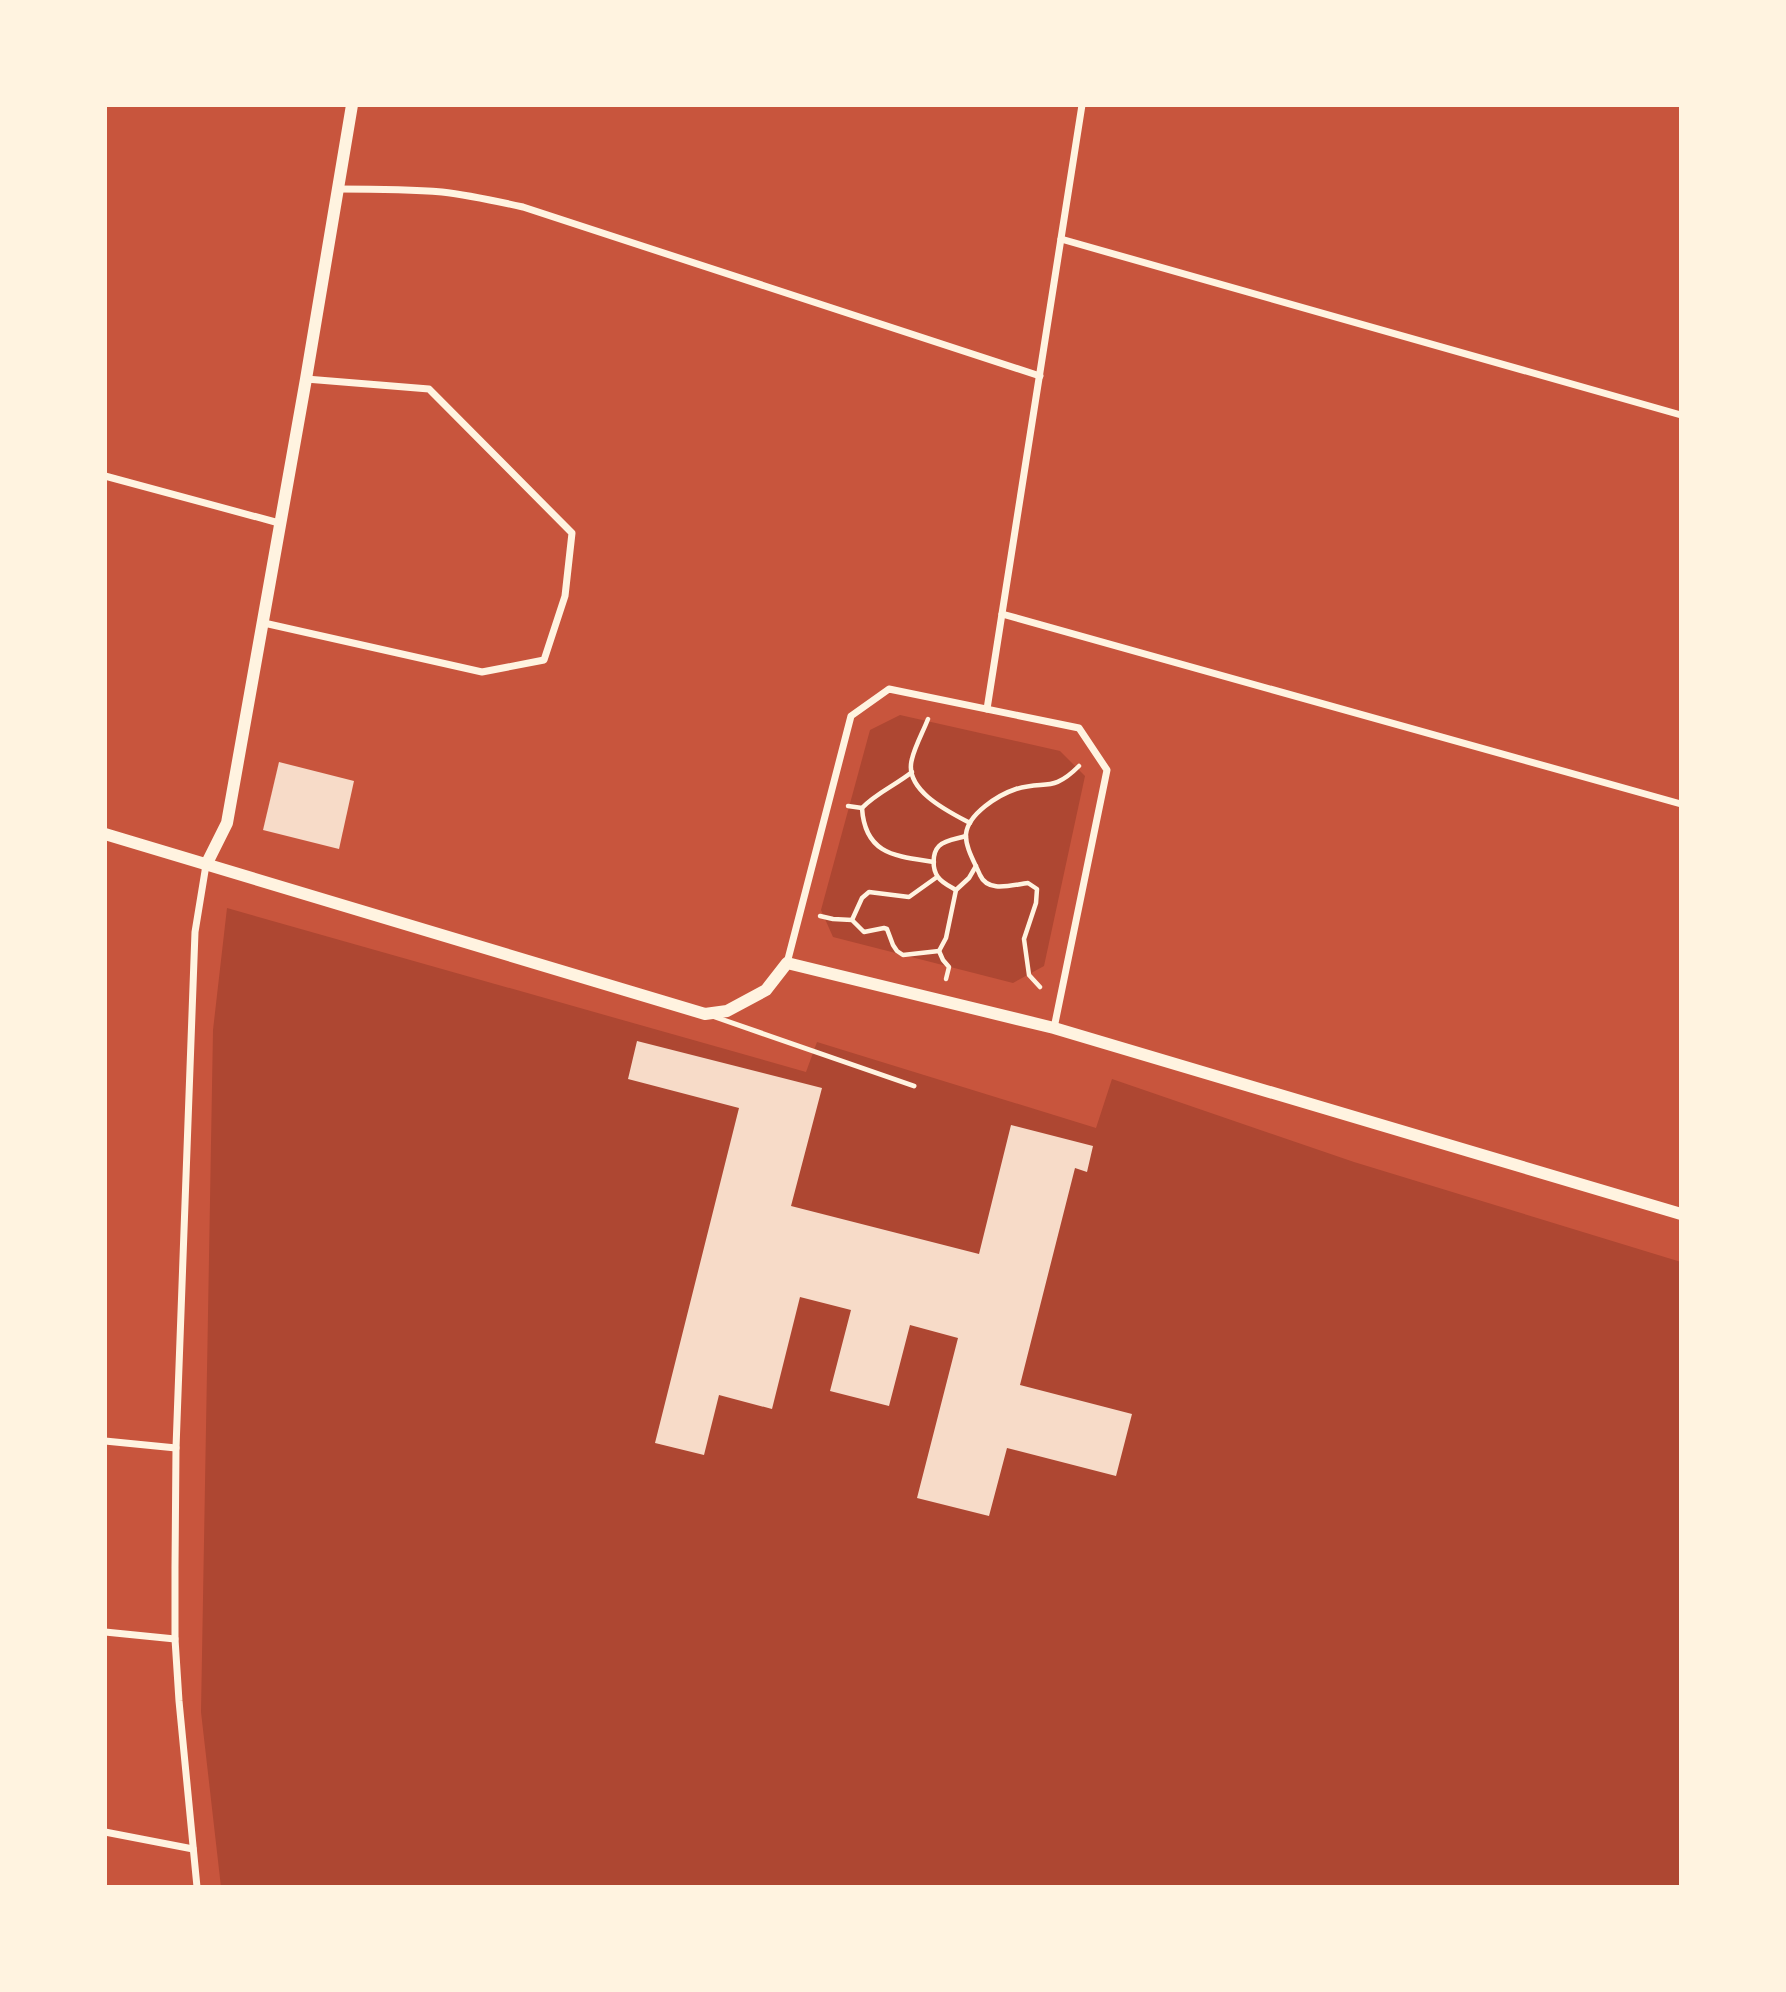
<svg xmlns="http://www.w3.org/2000/svg" width="1786" height="1992" viewBox="0 0 1786 1992" font-family="Montserrat,sans-serif">
<style>
.green{fill:#ae4732}
.building{fill:#f7dbc8}
.lines{fill:none;stroke-linecap:round;stroke-linejoin:round}
.path{stroke:#fff3e0;stroke-width:4.5}
.service{stroke:#fff3e0;stroke-width:5}
.minor{stroke:#fff3e0;stroke-width:7}
.tertiary{stroke:#fff3e0;stroke-width:12}
</style>
<rect width="100%" height="100%" fill="#c8553d"/>
<g class="green">
<path d="M900,715L1060,751L1085,776L1044,966L1013,983L833,937L821,910L870,730Z"/>
<path d="M227,908L806,1072L817,1042L1096,1128L1112,1079L1354,1162L1681,1262V1887H221L201,1712L213,1030Z"/>
</g>
<g class="building">
<path d="M279,762L354,781L339,849L263,830Z"/>
<path d="M637,1041L822,1088L791,1206L979,1254L1011,1125L1093,1146L1087,1172L1075,1168L1020,1385L1132,1414L1116,1476L1007,1448L989,1516L917,1498L958,1338L910,1325L889,1406L830,1391L851,1310L800,1297L772,1409L719,1395L704,1455L655,1443L739,1108L628,1079Z"/>
</g>
<g class="lines">
<g class="path">
<path d="M928,719C923,732 915,746 912,759C903,790 949,812 970,823"/>
<path d="M848,806L862,808C876,793 896,785 912,772"/>
<path d="M862,808C865,855 896,856 934,862"/>
<path d="M956,890C951,887 942,883 938,877C932,869 932,853 939,846C946,839 957,839 966,836"/>
<path d="M820,916L833,919L852,920L864,932L884,928L887,929L893,945L897,951L903,955L939,951L943,960L949,967L946,979"/>
<path d="M852,920L862,898L869,892L909,897L937,877"/>
<path d="M939,951L946,938L956,890L969,878L976,866"/>
<path d="M1040,987L1029,975L1024,939L1036,903L1037,889L1028,883C1011,885 988,893 980,875C975,863 965,847 966,834C968,814 998,795 1016,789C1046,780 1052,793 1079,766"/>
</g>
<path class="service" d="M712,1016L914,1086"/>
<g class="minor">
<path d="M337,189C372,189 407,189 442,192C469,195 496,201 523,207L1040,376"/>
<path d="M1061,239L1681,415"/>
<path d="M105,476L279,523"/>
<path d="M1002,614L1681,804"/>
<path d="M264,623L482,672L544,660L565,596L572,533L429,389L306,379"/>
<path d="M987,709L1082,105"/>
<path d="M787,963L851,716L889,689L1079,728L1107,770L1054,1028"/>
<path d="M105,1441L176,1448"/>
<path d="M105,1632L175,1639"/>
<path d="M105,1832L193,1849"/>
<path d="M197,1887L179,1701L175,1639V1568L176,1448L195,932L206,865"/>
</g>
<g class="tertiary">
<path d="M105,834L705,1014L727,1011L766,990L787,963L1054,1028L1681,1214"/>
<path d="M206,865L227,823L306,379L352,105"/>
</g>
</g>
<rect width="1786" height="1992" fill="none" stroke="#fff3e0" stroke-width="214"/>
</svg>
